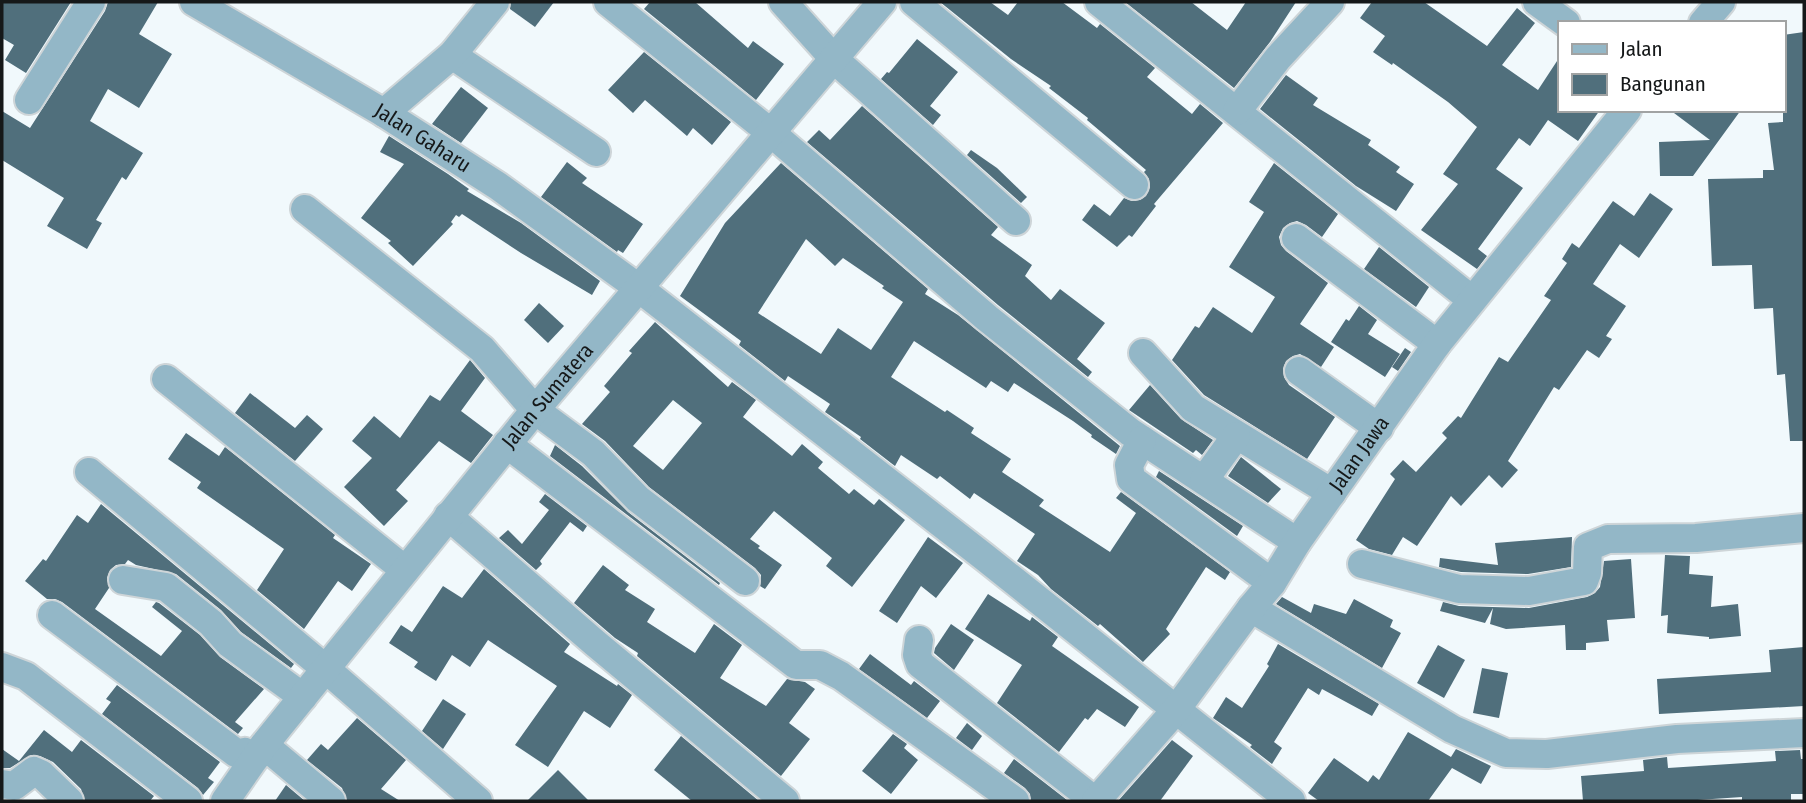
<svg xmlns="http://www.w3.org/2000/svg" width="1806" height="803" viewBox="0 0 1806 803" font-family="'Fira Sans Condensed',sans-serif">
<style>
.building{fill:#506f7c;fill-rule:evenodd}
.lines{fill:none;stroke-linecap:round;stroke-linejoin:round}
.minor-casing{stroke:#ced5d8;stroke-width:32}
.minor{stroke:#93b7c7;stroke-width:28}
.labels{text-anchor:middle;stroke-width:5;stroke-linejoin:round;paint-order:stroke}
.street-label{font-size:21px;fill:#151819;stroke:#fff}
</style>
<rect width="100%" height="100%" fill="#f1f9fc"/>
<g class="building">
<path d="M2,2H71L26,73L5,60L14,45L2,38Z"/>
<path d="M108,2H158L139,34L172,54L139,108L108,89L90,121L143,153L126,180L122,177L96,220L102,223L87,249L47,226L64,198L2,160V111L30,128L105,11Z"/>
<path d="M511,2H554L535,27L510,9Z"/>
<path d="M650,2H695L748,48L753,41L784,64L756,100L644,9Z"/>
<path d="M940,2H990L1008,15L1018,2H1062L1097,28L1100,24L1155,68L1147,77L1192,114L1200,104L1223,123L1154,204L1156,206L1132,237L1129,235L1117,247L1082,220L1094,204L1110,216L1124,198L1132,201L1140,200L1146,196L1150,187L1149,179L1144,172L1146,170L1087,120L1088,118L1049,88L1051,86L1011,59Z"/>
<path d="M1125,2H1191L1227,30L1246,2H1296L1270,42L1234,88Z"/>
<path d="M1372,2H1424L1487,46L1517,8L1535,23L1502,65L1538,90L1559,58V110H1600L1578,141L1548,120L1530,146L1519,138L1496,169L1523,188L1478,249L1487,256L1477,269L1421,230L1458,184L1443,174L1477,127L1448,102L1393,63L1392,65L1373,52L1385,36L1360,18Z"/>
<path d="M1804,32V441H1790L1785,374L1777,375L1773,308L1754,309L1752,265L1712,266L1708,179L1763,178V170H1774L1768,123L1783,122V35Z"/>
<path d="M917,39L958,72L930,106L941,115L933,125L881,79L887,72L889,73Z"/>
<path d="M644,52L731,122L712,145L693,128L687,136L645,100L633,113L608,90Z"/>
<path d="M1286,75L1318,98L1313,105L1371,140L1368,145L1400,167L1396,172L1414,184L1396,211L1356,186L1260,109Z"/>
<path d="M461,87L488,108L461,143L432,124Z"/>
<path d="M862,106L998,227L991,235L1032,265L1025,276L1051,300L1060,289L1105,323L1077,359L1092,372L1088,377L998,305L807,142L819,130L830,140Z"/>
<path d="M1670,110H1741L1693,176H1660L1659,142L1710,140Z"/>
<path d="M389,136L448,174L469,189L467,191L521,223L600,281L592,295L521,253L462,214L459,217L456,215L451,222L453,224L413,266L388,243L391,241L361,218L404,164L380,152Z"/>
<path d="M971,150L997,168L1027,197L1021,203L967,155Z"/>
<path d="M567,162L587,178L582,183L643,224L623,253L618,250L617,252L541,197Z"/>
<path d="M781,163L928,289L925,294L958,315L1120,446L1116,454L1091,437L1092,435L1073,421L1014,383L1008,392L991,381L986,388L914,341L891,377L945,412L947,410L974,428L971,433L1011,459L1002,472L1044,500L1039,506L1110,552L1136,513L1116,498L1121,492L1230,572L1225,580L1206,567L1166,629L1170,634L1143,662L1100,624L1098,626L1051,589L1038,575L1017,561L1035,534L974,493L970,499L940,476L937,479L901,455L895,466L891,463L860,439L861,437L825,412L830,404L788,376L785,381L739,345L741,341L680,296L725,223ZM806,239L835,266L843,258L884,286L882,288L903,302L871,350L838,328L821,354L758,313Z"/>
<path d="M1274,163L1338,214L1322,237L1306,225L1297,221L1290,223L1283,228L1279,237L1281,245L1286,251L1328,283L1300,324L1334,347L1321,367L1300,354L1293,356L1286,361L1283,369L1284,377L1289,385L1335,417L1307,459L1204,395L1172,360L1195,326L1199,328L1213,307L1252,333L1275,297L1229,267L1264,212L1249,202Z"/>
<path d="M1650,193L1673,209L1639,258L1620,244L1593,284L1626,306L1606,336L1612,339L1599,358L1587,350L1559,390L1554,387L1508,461L1518,470L1502,488L1489,475L1461,506L1451,496L1417,546L1403,537L1392,555L1369,549L1356,540L1395,479L1390,474L1403,460L1416,472L1447,438L1442,433L1458,416L1461,418L1499,357L1508,362L1551,300L1544,296L1567,263L1562,259L1572,243L1579,248L1613,201L1634,216Z"/>
<path d="M1379,247L1429,287L1416,307L1364,269Z"/>
<path d="M539,303L564,326L548,343L524,320Z"/>
<path d="M1359,306L1377,320L1368,334L1400,354L1385,377L1331,342L1346,319L1349,321Z"/>
<path d="M655,322L728,387L732,382L756,400L743,417L792,456L802,444L823,462L818,468L849,494L854,489L874,505L879,499L905,520L852,587L826,566L832,558L774,511L750,539L760,546L758,548L782,565L765,589L760,586L761,575L755,568L649,487L605,441L582,424L610,392L604,386L632,353L629,351ZM673,400L702,423L663,470L633,446Z"/>
<path d="M1405,348L1411,352L1398,371L1392,367Z"/>
<path d="M470,360L485,378L461,411L493,435L471,463L439,441L396,490L408,501L384,526L344,487L372,458L352,441L374,416L400,438L430,395L440,401Z"/>
<path d="M1150,385L1181,419L1213,440L1202,455L1196,450L1193,453L1129,410Z"/>
<path d="M250,393L295,428L307,415L323,429L295,461L235,413Z"/>
<path d="M186,433L219,456L225,447L335,535L333,538L371,564L352,591L338,581L304,629L257,590L284,549L197,488L201,482L168,459Z"/>
<path d="M555,445L582,466L628,512L720,583L719,585L550,456Z"/>
<path d="M1241,457L1281,489L1268,503L1228,476Z"/>
<path d="M1159,471L1243,526L1237,536L1156,477Z"/>
<path d="M545,494L587,526L583,532L570,522L540,561L542,564L536,570L499,538L508,530L522,544L549,510L539,502Z"/>
<path d="M101,504L294,664L291,668L241,632L221,610L176,574L136,565L128,560L125,564L116,565L110,570L107,578L109,588L95,609L161,656L182,631L152,607L156,602L159,603L200,635L220,657L264,689L235,722L243,728L238,734L62,602L55,599H47L25,581L43,559L46,561L77,515L88,523Z"/>
<path d="M928,537L963,563L936,598L921,586L897,623L879,611Z"/>
<path d="M1572,537L1571,567L1528,574L1461,572L1439,567L1440,558L1498,565L1495,543Z"/>
<path d="M1665,555L1690,556L1689,574L1713,576L1711,607L1738,604L1741,636L1709,639V637L1667,633L1668,615L1661,616Z"/>
<path d="M1631,559L1635,618L1607,620L1609,641L1586,643V650H1566L1565,625L1506,629L1490,624L1493,608L1485,623L1440,611L1443,602L1459,606L1529,608L1587,597L1595,593L1600,587L1604,561Z"/>
<path d="M603,565L629,585L625,590L655,609L647,622L695,653L714,624L742,645L720,678L766,706L787,679L805,682L815,689L789,723L810,739L781,776L637,656L638,653L615,638L574,603Z"/>
<path d="M484,569L570,644L564,652L617,686L618,684L632,695L610,728L584,711L548,767L515,745L557,686L488,640L470,667L452,655L436,681L414,667L418,662L389,643L401,625L412,632L443,586L462,598Z"/>
<path d="M988,594L1030,621L1032,617L1058,637L1052,646L1139,707L1125,727L1097,709L1088,720L1085,718L1059,752L997,703L1022,665L965,629Z"/>
<path d="M1282,597L1311,613L1314,604L1346,614L1354,599L1393,620L1390,627L1401,633L1382,668L1276,604Z"/>
<path d="M951,624L974,640L954,670L934,653L935,648Z"/>
<path d="M1278,644L1379,704L1372,716L1322,689L1319,695L1308,688L1274,742L1282,748L1272,764L1250,747L1252,745L1213,718L1226,697L1242,708L1269,666L1267,664Z"/>
<path d="M1438,645L1465,660L1444,698L1417,683Z"/>
<path d="M1804,647V706L1659,714L1657,679L1771,672L1769,650Z"/>
<path d="M870,654L911,685L914,681L940,701L927,718L859,669Z"/>
<path d="M1482,668L1508,673L1499,718L1473,713Z"/>
<path d="M117,685L220,762L208,778L214,782L203,795L198,788L102,714L111,702L106,699Z"/>
<path d="M443,699L466,714L443,749L422,731Z"/>
<path d="M357,718L406,760L381,789L400,801H347L342,788L307,760L321,744L328,750Z"/>
<path d="M967,723L982,736L972,750L956,738Z"/>
<path d="M44,730L72,752L81,740L154,796L150,801H85L81,789L53,762L40,756L31,755L10,768H2V749L19,761Z"/>
<path d="M1408,732L1451,757L1456,749L1491,766L1481,784L1452,768L1428,801H1319L1308,793L1334,758L1368,782L1373,775L1379,780Z"/>
<path d="M893,734L907,744L904,748L918,760L891,794L862,771Z"/>
<path d="M681,736L759,801H692L654,770Z"/>
<path d="M1172,740L1193,756L1160,801H1118Z"/>
<path d="M1800,750L1801,759H1804V794H1791V801H1742V797L1683,801H1583L1581,776L1644,771L1643,760L1667,757L1668,768L1776,761L1775,751Z"/>
<path d="M1014,759L1067,800L1066,801H1031L1030,794L1025,788L1004,773Z"/>
<path d="M558,770L589,801H527Z"/>
<path d="M286,785L305,801H275Z"/>
</g>
<g class="lines">
<defs>
<g id="minor">
<path id="s1" d="M194,2L384,113L498,186L640,289L983,556L1291,801"/>
<path d="M608,2L770,132L987,318L1130,432L1297,542"/>
<path d="M783,2L835,60L1016,221"/>
<path d="M914,2L1134,185"/>
<path d="M1099,2L1472,300"/>
<path d="M1537,2L1566,23"/>
<path d="M1703,23L1721,2"/>
<path d="M452,55L596,152"/>
<path d="M29,100L91,2"/>
<path d="M1237,111L1278,58L1330,2"/>
<path d="M384,113L452,55L495,2"/>
<path d="M305,209L482,349L535,410L593,453L638,499L745,581"/>
<path d="M1296,238L1437,344"/>
<path d="M1143,353L1193,408L1332,493"/>
<path d="M1299,371L1379,428"/>
<path d="M166,379L405,570"/>
<path d="M1142,440L1129,465L1131,479L1272,583"/>
<path d="M507,444L796,665H820L841,676L1015,801"/>
<path d="M89,472L327,670L478,801"/>
<path d="M1204,480L1236,436"/>
<path d="M448,516L595,643L785,801"/>
<path d="M1362,564L1459,589L1529,591L1584,581L1587,573L1588,547L1608,539L1696,538L1804,528"/>
<path d="M123,580L166,587L211,623L230,644L303,697"/>
<path d="M1251,608L1452,729L1506,753L1547,754L1677,739L1804,733"/>
<path d="M52,615L236,753L241,755L245,752L256,757"/>
<path d="M919,640L917,655L920,664L1095,801"/>
<path d="M2,667L26,676L188,801"/>
<path d="M264,745L331,801"/>
<path d="M2,784L14,786L34,771L41,774L69,801"/>
<path id="s2" d="M225,801L264,745L535,410L882,2"/>
<path id="s3" d="M1096,801L1175,711L1251,608L1272,583L1297,542L1437,344L1627,110"/>
</g>
</defs>
<use href="#minor" class="minor-casing"/>
<use href="#minor" class="minor"/>
</g>
<g class="labels">
<g class="street-label">
<text dy="7" stroke="none"><textPath href="#s1" startOffset="266">Jalan Gaharu</textPath></text>
<text dy="7" stroke="none"><textPath href="#s2" startOffset="518">Jalan Sumatera</textPath></text>
<text dy="7" stroke="none"><textPath href="#s3" startOffset="436">Jalan Jawa</textPath></text>
</g>
</g>
<rect width="1806" height="803" fill="none" stroke="#151819" stroke-width="7"/>
<rect x="1558" y="21" width="228" height="91" fill="#ffffff" stroke="#a1a3a3" stroke-width="2"/>
<rect x="1572" y="44" width="35" height="10" fill="#93b7c7" stroke="#a1a3a3" stroke-width="2"/>
<text x="1620" y="56" font-size="21" fill="#151819">Jalan</text>
<rect x="1572" y="74" width="35" height="21" fill="#506f7c" stroke="#a1a3a3" stroke-width="2"/>
<text x="1620" y="91" font-size="21" fill="#151819">Bangunan</text>
</svg>
